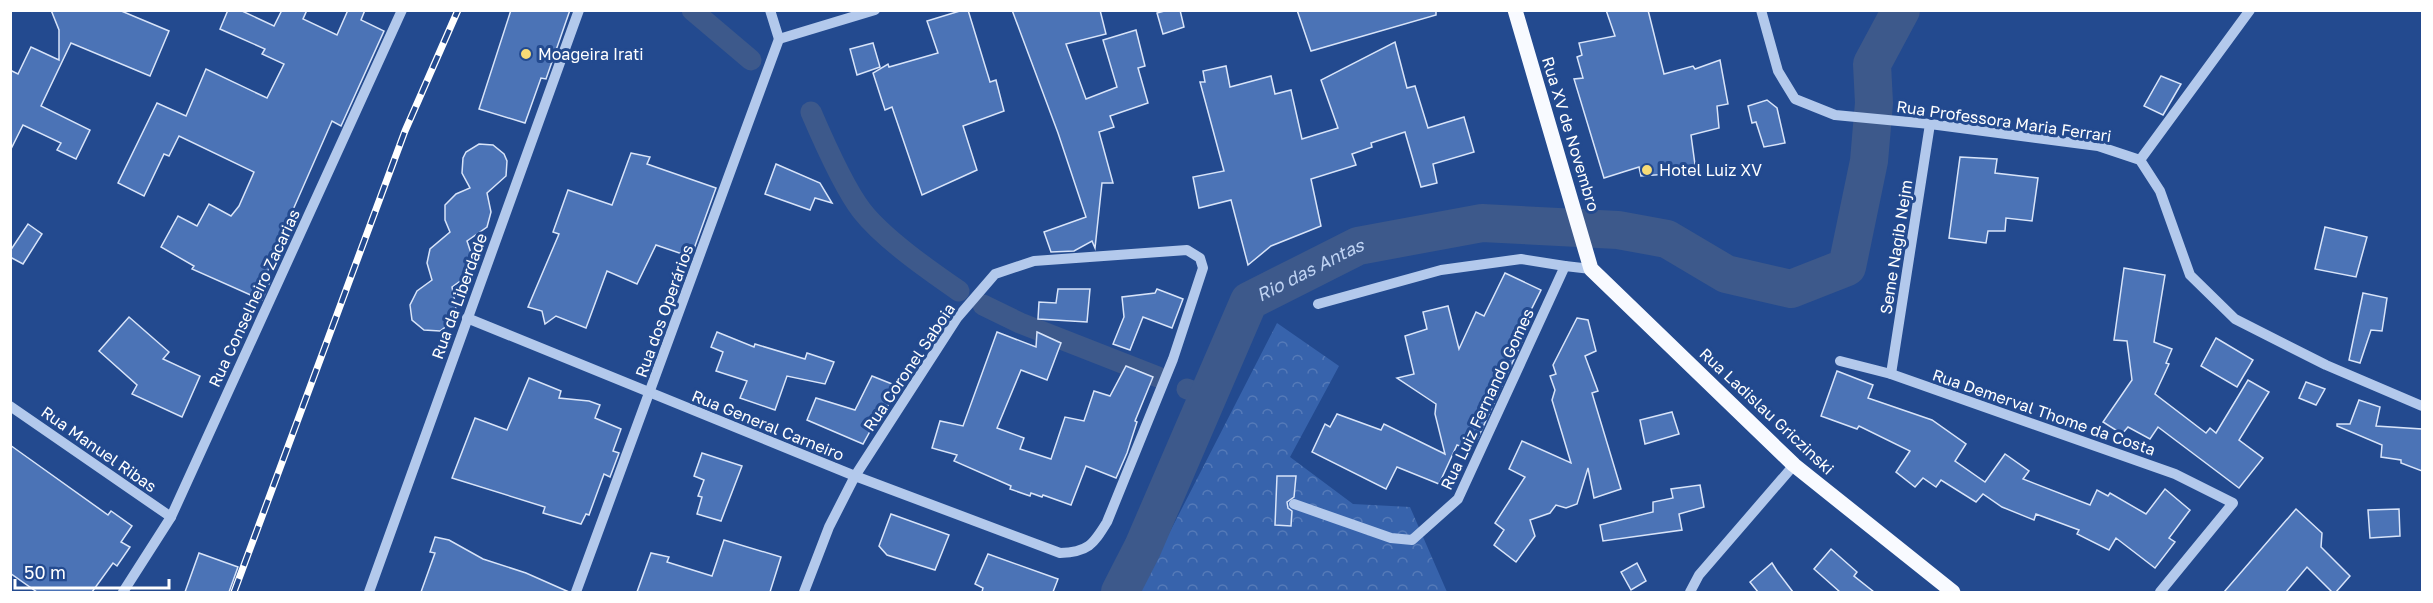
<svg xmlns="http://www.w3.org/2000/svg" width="2433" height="603" viewBox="0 0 2433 603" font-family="'Golos Text',sans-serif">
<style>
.forest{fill:url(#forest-crowns)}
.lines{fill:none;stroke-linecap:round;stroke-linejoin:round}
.canal{stroke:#3d598b;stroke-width:21}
.river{stroke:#3d598b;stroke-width:38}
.building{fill:#4b73b6;stroke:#d8e4f9;stroke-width:1.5}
.minor{stroke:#b3c9ec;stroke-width:10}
.major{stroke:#f8faff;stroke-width:15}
.rail-casing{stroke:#fff;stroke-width:7}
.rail{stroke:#234a8f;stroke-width:4.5;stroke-dasharray:14;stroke-linecap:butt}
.poi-dot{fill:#f7db76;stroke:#234a8f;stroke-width:2}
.labels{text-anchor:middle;stroke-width:6;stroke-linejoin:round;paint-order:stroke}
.poi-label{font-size:16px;fill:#fff;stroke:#234a8f;text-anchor:start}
.street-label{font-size:16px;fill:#fff;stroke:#234a8f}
.water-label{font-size:18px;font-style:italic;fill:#bfd3f3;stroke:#234a8f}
</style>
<defs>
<pattern id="forest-crowns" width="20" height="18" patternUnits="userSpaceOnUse" patternTransform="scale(1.5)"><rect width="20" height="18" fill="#3763ac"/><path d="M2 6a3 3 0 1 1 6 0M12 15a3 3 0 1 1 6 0" fill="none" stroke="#557ab8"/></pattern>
</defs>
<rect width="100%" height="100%" fill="#234a8f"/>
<path class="forest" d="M1277,323L1339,366L1290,457L1353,504L1410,507L1447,592H1139Z"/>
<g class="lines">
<g class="canal">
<path d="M692,10L751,60"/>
<path d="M811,112C823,140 844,188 862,211C884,239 930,271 959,291"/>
<path d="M983,305L1020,323L1158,377"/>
<path d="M1187,389L1209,397"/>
</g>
<path class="river" id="s1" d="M1120,592L1143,547L1249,301L1358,246L1482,223L1618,230L1667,239L1726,274L1791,289L1847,267L1869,161L1874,103L1872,64L1901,10"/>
</g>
<g class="building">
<path d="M51,10H119L169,31L150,76L71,43L41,106L90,130L76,159L57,150L61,143L23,125L10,151V70L18,74L31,47L59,60V30Z"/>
<path d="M228,10H240L274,26L282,10H307L303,19L337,35L348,10H365L361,20L384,31L341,126L332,121L285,228L290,230L265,276L271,279L262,300L192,269L194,266L161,247L178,216L197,226L209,204L231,216L239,206L254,172L179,136L169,156L164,154L144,196L118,183L157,103L186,116L206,69L267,98L284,64L262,54L265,49L220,29Z"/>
<path d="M511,10H570L546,79L541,78L525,123L479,109Z"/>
<path d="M963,10H968L990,82L996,80L1004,111L963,126L977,170L922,195L892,107L885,110L873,73L888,64L889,67L938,53L927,21Z"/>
<path d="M1012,10H1100L1106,34L1066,44L1086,99L1117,87L1103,40L1136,30L1145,66L1138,68L1148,103L1110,116L1114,127L1099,132L1113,183H1102L1095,248L1092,241L1074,251L1051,252L1044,232L1086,217L1058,133Z"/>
<path d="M1168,10H1180L1184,27L1163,34L1157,13Z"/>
<path d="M1297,10H1436V15L1311,51Z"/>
<path d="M1606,10H1648L1664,74L1693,66L1695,69L1720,60L1728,104L1717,106L1719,128L1691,135L1696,172L1641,176L1639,167L1604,178L1574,79L1583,78L1577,57L1582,55L1579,43L1615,36Z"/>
<path d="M1395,42L1407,88L1415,86L1428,128L1464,117L1474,152L1433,164L1437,183L1421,187L1405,132L1371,143L1372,147L1352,154L1356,165L1311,179L1321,226L1271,246L1248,265L1231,200L1199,208L1193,177L1224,171L1200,82H1205L1203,71L1226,66L1230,87L1271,76L1275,94L1291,90L1302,139L1338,128L1321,80Z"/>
<path d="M873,43L880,67L857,75L850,49Z"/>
<path d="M2161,76L2181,84L2163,115L2144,106Z"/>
<path d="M1767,100L1777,108L1785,143L1764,147L1756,122L1752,123L1748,106Z"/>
<path d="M479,144L493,145L504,154L507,161L506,176L487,193L491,212L487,227L467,241L474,262L467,276L452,287L456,307L452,322L440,331L424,330L412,320L410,305L417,291L432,280L427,263L430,249L450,232L445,220V205L456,194L470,188L462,173L463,158L466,152Z"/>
<path d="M631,153L650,157L647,164L716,188L691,257L656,245L637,284L607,271L586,328L556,316L545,324L542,311L528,307L559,234L553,232L568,190L612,205Z"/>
<path d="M1960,157L1997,159L1995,173L2038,178L2032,221L2006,218L2005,231H1988L1986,243L1949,238Z"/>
<path d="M776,164L820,183L832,203L815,198L810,210L765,194Z"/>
<path d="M28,224L42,234L23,264L10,257V251Z"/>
<path d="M2325,227L2367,237L2356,277L2315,269Z"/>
<path d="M2124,268L2165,275L2154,342L2172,349L2166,363L2169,364L2155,394L2206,433L2210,428L2216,433L2248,380L2269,392L2239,440L2263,458L2239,488L2158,427L2150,439L2128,427L2122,434L2103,422L2132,380L2127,341L2114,340Z"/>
<path d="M1505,273L1541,290L1519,334L1524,337L1478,438L1470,450L1457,445L1439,484L1397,467L1386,489L1312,452L1325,424L1330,427L1337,414L1381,430L1384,424L1445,454L1435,414L1436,404L1397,378L1414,374L1405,336L1427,329L1423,312L1448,306L1459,349L1476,312L1484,316Z"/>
<path d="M1058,289H1090L1087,322L1038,319L1039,302L1056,303Z"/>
<path d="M1157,289L1183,299L1172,328L1143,317L1130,350L1113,344L1124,317L1122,297L1155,293Z"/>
<path d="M2363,293L2387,298L2382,331L2371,330L2360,363L2349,360Z"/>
<path d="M129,317L169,352L163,359L200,376L182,417L132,394L137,385L99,351Z"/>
<path d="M1577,318L1588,320L1596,351L1585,356L1598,391L1592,393L1621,489L1594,498L1588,468L1577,504L1566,508L1556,505L1550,513L1530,520L1535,536L1516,562L1494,545L1504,530L1495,523L1525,477L1509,469L1522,441L1571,463L1552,400L1555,390L1550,376L1556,374L1553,365Z"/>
<path d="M717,332L754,347L755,344L805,359L807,353L834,362L825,384L787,376L775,410L740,398L747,381L716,371L723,352L711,347Z"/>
<path d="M997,332L1036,347L1037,332L1061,343L1047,380L1021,370L997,428L1024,438L1020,449L1051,459L1065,417L1084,421L1094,391L1110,396L1126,366L1153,377L1135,421L1137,422L1127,453L1116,478L1086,466L1071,505L1043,495L1042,497L1031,493L1030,496L1010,489L1011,486L954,461L957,455L932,448L940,421L963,426Z"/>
<path d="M2216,338L2253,360L2237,387L2201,366Z"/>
<path d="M1837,371L1873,385L1868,398L1932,420L1966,444L1955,461L1985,482L2005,454L2029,471L2023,479L2090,505L2097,490L2108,496L2110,493L2146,514L2165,489L2190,510L2169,538L2175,542L2155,568L2116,538L2109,550L2077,534L2079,530L2036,514L2034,520L2002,507L1983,494L1976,502L1941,480L1936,487L1923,478L1915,487L1896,472L1910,451L1859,426L1857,429L1821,416Z"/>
<path d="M872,376L897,386L885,412L879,415L863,444L807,420L816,398L855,410Z"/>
<path d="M529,378L561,391L559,398L589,401L600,405L595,418L621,429L613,451L619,453L610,477L604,474L589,515L586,514L581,524L543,513L545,507L452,478L475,418L507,430Z"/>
<path d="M2306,382L2325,389L2316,405L2299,398Z"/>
<path d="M2359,400L2380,407L2376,426L2422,429V471L2401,463V460L2381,457L2382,445L2337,426V424H2350Z"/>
<path d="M1672,412L1679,434L1645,444L1640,420Z"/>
<path d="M10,445L108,515L111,511L132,526L121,542L130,547L117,566L113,563L92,592H37L10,573Z"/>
<path d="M702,453L742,466L721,521L697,514L702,497L698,496L704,480L694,476Z"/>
<path d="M1277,476H1296L1294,497L1287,502L1288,508L1292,511L1291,526L1275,525Z"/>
<path d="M1700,485L1704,507L1679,514L1682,530L1603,541L1600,525L1653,512V502L1673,498L1671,489Z"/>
<path d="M2296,509L2322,533L2321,547L2350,576L2336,592H2332L2307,567L2286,592H2224Z"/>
<path d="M2399,509L2400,536L2370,538L2368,510Z"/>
<path d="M891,514L949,535L935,570L887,555L879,546Z"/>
<path d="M435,537L449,540L483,559L526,573L569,592H421L435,553L430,552Z"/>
<path d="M724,540L781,557L770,592H637L651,553L669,557L667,562L712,576Z"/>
<path d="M1831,549L1857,572L1854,576L1874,592H1840L1814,569Z"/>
<path d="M199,553L238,567L229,592H185Z"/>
<path d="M988,554L1058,579L1053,592H982L983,588L975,584Z"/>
<path d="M1637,563L1646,581L1631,590L1621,572Z"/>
<path d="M1772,563L1777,571L1793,592H1758L1750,582Z"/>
</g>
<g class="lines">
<g class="minor">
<path d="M770,10L779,39"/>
<path d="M1761,10L1778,71L1795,99L1835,115L1930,124L2098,146L2140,160L2160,191L2190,275L2235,319L2326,365L2422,406"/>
<path d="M779,39L875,10"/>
<path d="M2140,160L2250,10"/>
<path d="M1318,304L1441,270L1521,259L1565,266"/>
<path d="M467,318L855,476L1060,553C1088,552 1093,545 1107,522L1173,359L1203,268L1200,258L1187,250L1034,261L995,274L957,318L855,476L829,527L804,592"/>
<path d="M1840,361L1891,374L2175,474L2233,503L2160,592"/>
<path d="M1891,374L1930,124"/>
<path d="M10,406L171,517"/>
<path d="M1294,504L1391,538L1412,540L1458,499L1565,266L1591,269"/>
<path d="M123,592L171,517L402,10"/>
<path d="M369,592L579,10"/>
<path d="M576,592L779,39"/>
<path d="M1690,592L1699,575L1794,465"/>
</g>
<path class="major" d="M1515,10L1591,269L1794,465L1953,592"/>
<defs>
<path id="rail" d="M234,592L405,131L458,10"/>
</defs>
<use href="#rail" class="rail-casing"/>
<use href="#rail" class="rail"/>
</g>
<g class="poi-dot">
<circle cx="526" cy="54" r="6"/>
<circle cx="1647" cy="170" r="6"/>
</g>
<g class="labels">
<g class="poi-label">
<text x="538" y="60">Moageira Irati</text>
<text x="1659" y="176">Hotel Luiz XV</text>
</g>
<g class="street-label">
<text transform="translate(2004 121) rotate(8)" y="6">Rua Professora Maria Ferrari</text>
<text transform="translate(1571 134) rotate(73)" y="6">Rua XV de Novembro</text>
<text transform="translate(1896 247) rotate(-81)" y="6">Seme Nagib Nejm</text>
<text transform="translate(459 296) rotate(-70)" y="6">Rua da Liberdade</text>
<text transform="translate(254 298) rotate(-65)" y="6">Rua Conselheiro Zacarias</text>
<text transform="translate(664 311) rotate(-70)" y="6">Rua dos Operários</text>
<text transform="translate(909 367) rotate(-56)" y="6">Rua Coronel Saboia</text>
<text transform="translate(1487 399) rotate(-65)" y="6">Rua Luiz Fernando Gomes</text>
<text transform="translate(1767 411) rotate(43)" y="6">Rua Ladislau Griczinski</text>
<text transform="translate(2044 412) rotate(19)" y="6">Rua Demerval Thome da Costa</text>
<text transform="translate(768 425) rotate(22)" y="6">Rua General Carneiro</text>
<text transform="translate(99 449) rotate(35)" y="6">Rua Manuel Ribas</text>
</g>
<g class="water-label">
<text dy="6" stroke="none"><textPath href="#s1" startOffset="387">Rio das Antas</textPath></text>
</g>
</g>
<rect width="2433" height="603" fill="none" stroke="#ffffff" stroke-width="24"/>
<path d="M15 579v9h154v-9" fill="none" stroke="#ffffff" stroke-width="3"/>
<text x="24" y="579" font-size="18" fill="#ffffff" stroke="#234a8f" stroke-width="4.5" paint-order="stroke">50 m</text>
</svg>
